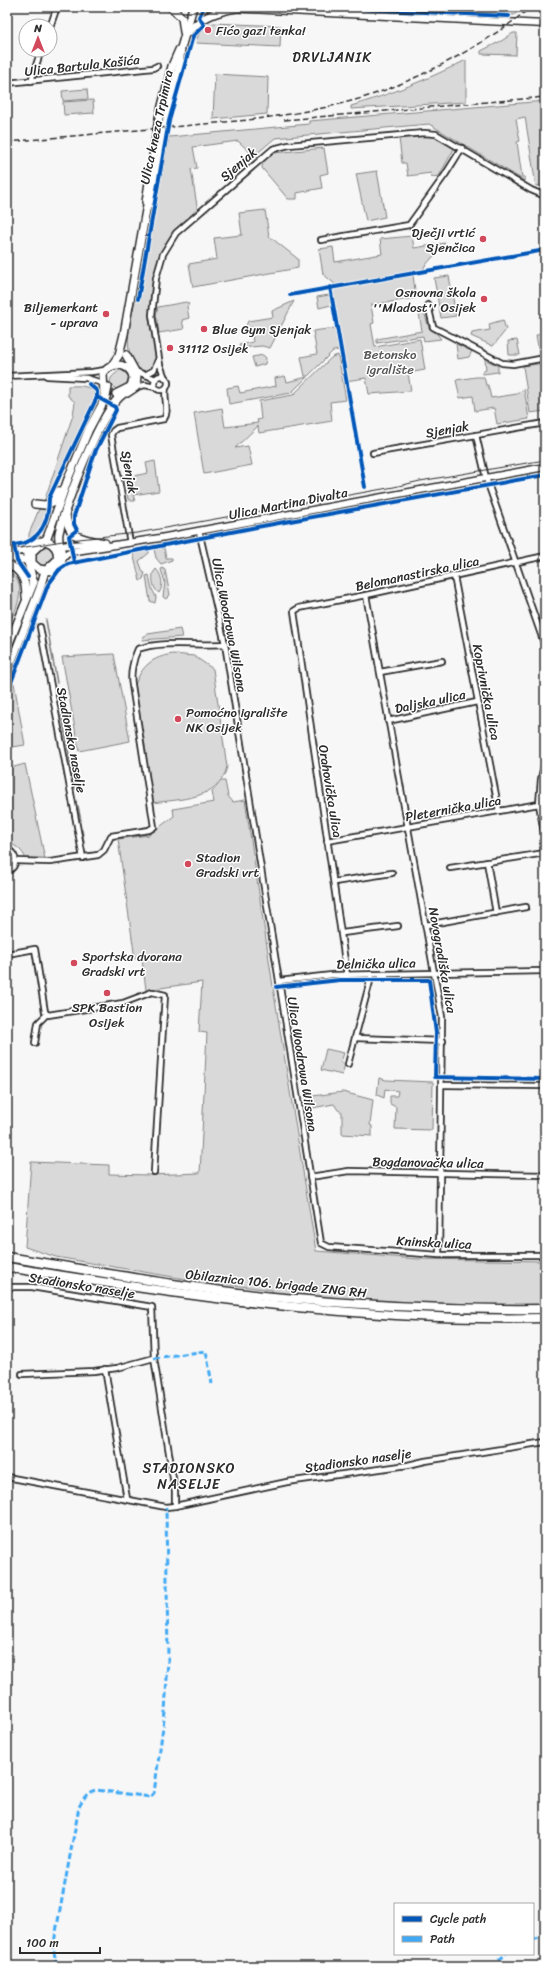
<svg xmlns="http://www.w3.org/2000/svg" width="552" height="1973" viewBox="0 0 552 1973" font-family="Sriracha,sans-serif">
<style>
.green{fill:#d9d9d9;stroke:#828282}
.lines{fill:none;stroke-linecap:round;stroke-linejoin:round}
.stream{stroke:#7b7b7b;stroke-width:1.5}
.street-casing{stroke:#2b2b2b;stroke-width:8}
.secondary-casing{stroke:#2b2b2b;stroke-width:9}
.primary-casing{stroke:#2b2b2b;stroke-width:10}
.highway-casing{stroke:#2b2b2b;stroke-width:11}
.street{stroke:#fff;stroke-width:4.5}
.secondary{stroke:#fff;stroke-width:6}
.primary{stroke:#fff;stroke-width:7}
.highway{stroke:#fff;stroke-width:8}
.tram{stroke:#2b2b2b;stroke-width:1}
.rail{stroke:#2b2b2b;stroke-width:1.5;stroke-dasharray:6 3;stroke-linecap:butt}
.quiet{stroke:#3fa9f5;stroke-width:3;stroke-dasharray:6 3;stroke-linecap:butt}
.cycleway-casing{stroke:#fff;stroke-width:6}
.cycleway{stroke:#0057b8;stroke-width:4}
.poi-dot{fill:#d1495b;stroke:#fff;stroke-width:1.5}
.labels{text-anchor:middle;stroke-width:3;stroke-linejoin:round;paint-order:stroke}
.poi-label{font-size:13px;fill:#2b2b2b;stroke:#fff;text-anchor:start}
.street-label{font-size:13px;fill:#2b2b2b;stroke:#fff}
.park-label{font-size:13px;fill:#565656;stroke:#fff}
.neighbourhood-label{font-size:14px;letter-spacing:1px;fill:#2b2b2b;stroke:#fff}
</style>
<rect width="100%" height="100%" fill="#f7f7f7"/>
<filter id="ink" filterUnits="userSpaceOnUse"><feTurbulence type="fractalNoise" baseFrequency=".025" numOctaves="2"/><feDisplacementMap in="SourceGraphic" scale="8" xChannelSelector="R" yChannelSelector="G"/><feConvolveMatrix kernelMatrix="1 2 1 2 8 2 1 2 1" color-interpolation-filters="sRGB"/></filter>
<g filter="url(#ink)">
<g class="green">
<path d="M428,7H525L514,15L428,11Z"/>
<path d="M213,23L281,26L280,47L196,43C198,32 203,27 213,23Z"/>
<path d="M513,33H517L516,55L481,54V51L503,40Z"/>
<path d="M466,60V102L351,109V106C391,94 429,79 466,60Z"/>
<path d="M215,74L268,77L267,114L213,119Z"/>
<path d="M87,89L88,99L63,101L62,91Z"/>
<path d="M93,100L94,113L64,115L63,102Z"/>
<path d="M545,101V185L536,186L525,117L516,119L520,141L517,142L522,177H525V181L429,124L275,138L254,156L238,141L193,147L197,168L191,169L198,212C182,225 166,238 159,258C152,277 149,303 150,324C151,334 159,354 156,363C154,368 151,370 147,372L137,369C135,365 132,362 131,358C123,338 135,298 143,278L169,137L309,124V121Z"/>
<path d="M424,136H439L455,147L439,176L432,177L431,173L408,176L406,163H402L399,138Z"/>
<path d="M324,148L328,173L320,175L322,188L297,193V199H288L262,168L263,160L274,153Z"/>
<path d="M377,171L385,217L366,221L356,174Z"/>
<path d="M265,210L269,236L298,259V268L193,287L189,264L217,259L214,238L242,235L239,213Z"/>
<path d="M412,236L414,248L445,243L424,267V270L336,285L323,274L319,249L333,247L335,262L382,254L380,239Z"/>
<path d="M413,275L416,298L371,305L374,323L371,324L375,347L420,339L425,370L408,373L411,391L369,394L366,378L345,381L330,288Z"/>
<path d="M449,276L456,316L441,318L434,278Z"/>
<path d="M329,295L331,305L319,308L317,297Z"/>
<path d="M294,301L270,348L262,346L240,348L239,345L253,342L251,327L245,328L248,321L273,317L272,311Z"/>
<path d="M186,302L189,304L187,307L189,318L182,320L184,329L159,333L156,315L158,307Z"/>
<path d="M424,312L429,328L437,334L441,339L424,341L423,336L377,343V339L422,331L419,313Z"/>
<path d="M503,320L506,330L493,346L471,336L472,333L490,330L489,324Z"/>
<path d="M335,328L339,350L333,351L308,376H305L301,357L317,354L313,331Z"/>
<path d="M545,334V350L539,352L536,335Z"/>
<path d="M517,340L520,355H509L508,341Z"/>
<path d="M456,344L472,351L469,357L458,359Z"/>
<path d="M263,355L266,358L265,364L255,367L252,357Z"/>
<path d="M338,355L346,400L330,402L332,421L259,433L258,426L235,448L248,446L252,465L204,474L194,413L222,408L225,427L258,423L257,420L261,419L259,401L293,395L332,357Z"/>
<path d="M485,359L498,366V372L483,374L482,372L486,370Z"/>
<path d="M545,363V411L530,413L523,366Z"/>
<path d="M120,369L127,374L129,378L126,384L116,389L110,383C110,375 116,375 120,369Z"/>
<path d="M285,376L287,382L307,377L291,393L229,404L227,388L238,386L240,393L276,386L275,378Z"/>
<path d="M476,377H484L486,385H488L491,398L517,394L524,389L529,419L497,424L494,408L475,411L473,396L460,398L456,380Z"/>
<path d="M68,386C78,386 90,384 96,395L62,465L50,496L44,502L73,415L75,402L68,396Z"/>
<path d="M155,461L159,491L133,495L135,501H131L128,499L124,478L148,473L146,463Z"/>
<path d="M39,509L47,510C43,521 41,533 29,538V534Z"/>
<path d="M47,546L54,552L53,558L43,566L36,561L35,553Z"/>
<path d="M164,548L166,558H172V560L161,564L156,558L154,549Z"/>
<path d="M149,550V553L139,561L143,572L145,573L143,579L140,581L133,553Z"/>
<path d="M162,568L165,570L170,595L166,599L163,597L165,582L161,570Z"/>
<path d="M156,569C162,575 164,586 159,593C153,589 152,580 153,573Z"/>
<path d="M7,573C29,578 18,612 7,624Z"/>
<path d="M149,575L152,589L156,597L155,603L150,601L146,576Z"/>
<path d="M180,629L182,637L142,640L143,637L148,634Z"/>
<path d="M114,654L130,741L79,751L62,657Z"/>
<path d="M173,654L194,656L213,669L227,767C219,800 179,799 152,803L135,685C142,665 153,657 173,654Z"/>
<path d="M13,683H14L25,745L7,748V700Z"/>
<path d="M7,751L10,768L25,764L45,859L26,860C24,851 15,845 7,842Z"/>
<path d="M221,781H225L228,796L233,802L245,800L274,993L316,1251L418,1259L545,1261V1307L412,1304L273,1294L272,1290L185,1279L56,1257L25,1247L31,1162L109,1165V1174L149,1175L200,1173L207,1033L199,1032L202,982L146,990L142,959H135L118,839L149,835L174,816L173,809L214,802L212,792Z"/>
<path d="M326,1049L344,1053L341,1062L345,1064L342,1075L321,1070Z"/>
<path d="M379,1078L386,1080L433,1082L432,1130L395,1129L396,1107L390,1104V1096H397L398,1091L385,1089L384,1098L377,1095Z"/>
<path d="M343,1092L373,1100L370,1125L372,1126V1136L342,1134V1112L338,1110L334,1104L307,1109L305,1097Z"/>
</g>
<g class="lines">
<g class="stream">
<path d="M46,620L57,683"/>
<path d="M60,703L75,789"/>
<path d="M78,806L81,821"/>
<path d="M82,830L84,842"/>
</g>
<defs>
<g id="street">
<path d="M424,18V7"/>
<path d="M50,27L57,7"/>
<path d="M31,81L41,50"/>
<path d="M7,83L153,68L157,66"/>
<path d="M321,240L409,225L445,175L462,148"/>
<path d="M428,305L433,327L502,363L513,364L545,358"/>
<path d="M135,371L156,379"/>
<path d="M145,375L154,370L158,360"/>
<path d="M7,376L92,372L105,370"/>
<path d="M47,376L86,378L105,384"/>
<circle cx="161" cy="383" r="7"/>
<path d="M165,378L160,365L152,315L156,278L163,254L176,233L273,149L289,145L424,133L436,134L531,190L545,196"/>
<path d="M136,387L145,385L155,387"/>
<path d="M476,435L486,478L545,646"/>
<path d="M373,453L545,423"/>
<path d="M199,531L225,644L321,1243L329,1247L439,1255H545"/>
<path d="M130,543L111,435L113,431L117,428L164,419C170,411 163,398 166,388"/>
<path d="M454,576L499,811"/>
<path d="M366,595L442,1017L439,1255"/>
<path d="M40,627L83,858"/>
<path d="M380,672L442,661"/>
<path d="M388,721L477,702"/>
<path d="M539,804L545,838"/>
<path d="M327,841L539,804L541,779L545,761"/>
<path d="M7,849C18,855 18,866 7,872"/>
<path d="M15,861L50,862L98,855L104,850L111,836L149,830L154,827L132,685C130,674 133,659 138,649C163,640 198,646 225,644"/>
<path d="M487,862L496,913"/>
<path d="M450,868L545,853"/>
<path d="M334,882L392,873"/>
<path d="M426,925L526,907"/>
<path d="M342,933L398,926"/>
<path d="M7,954L35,949L45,1012L48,1015L123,1003L152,992L165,995L154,1172"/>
<path d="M347,975L294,611L299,608L366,595L545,556"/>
<path d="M279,981L332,975L545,971"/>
<path d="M545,1007V1011"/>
<path d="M355,1038L443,1041"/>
<path d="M35,1043L38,1023L47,1014"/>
<path d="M348,1064L372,974"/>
<path d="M442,1085L545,1086"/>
<path d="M310,1177L349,1171L545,1175"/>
<path d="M7,1291L10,1287H32L152,1307L154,1358"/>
<path d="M105,1369L127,1499"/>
<path d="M7,1477L166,1507L175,1506V1491L154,1358L117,1368L94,1371L22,1374"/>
<path d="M175,1506L287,1482L408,1465L425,1461L545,1442"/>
</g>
<g id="secondary">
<path d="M208,7L545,24"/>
<path d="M56,546L101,543"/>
<path d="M7,553L22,551L28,548"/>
<path d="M7,558L20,559L31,562"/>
<path d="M62,559L67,554L76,551L160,538L545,467"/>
</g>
<g id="primary">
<path d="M171,7L182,18L184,32"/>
<path d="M187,33C201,17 217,11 237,8"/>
<path d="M146,202L159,118L172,66L179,50"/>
<path d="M126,355L137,375L136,387L127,393"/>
<path d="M112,365L119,355L124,334L146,210L154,187L168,112L179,66L181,48L193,7"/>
<path d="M108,387L106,397L89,429L68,479L47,538L32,552V563L39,569L52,571C72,560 56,548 59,533C65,505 101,409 123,394"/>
<path d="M104,394L103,374C113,356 142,368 130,387L116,394"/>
<path d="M35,504L45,505L53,502L59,491"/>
<path d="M66,513C67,541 84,538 105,543"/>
<path d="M7,564C22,570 26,581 26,597"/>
<path d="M7,648L34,582"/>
<path d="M7,673L40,588L45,571L57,560C61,540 36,534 27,551C25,563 34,572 32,585"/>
</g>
<g id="highway">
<path d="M7,1257C95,1271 184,1288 273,1297C364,1306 454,1310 545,1309"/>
<path d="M7,1267C185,1296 364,1322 545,1318"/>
</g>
</defs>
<use href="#street" class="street-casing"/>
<use href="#secondary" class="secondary-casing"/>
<use href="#primary" class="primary-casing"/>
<use href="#highway" class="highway-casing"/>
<use href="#street" class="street"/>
<use href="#secondary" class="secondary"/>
<use href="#primary" class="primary"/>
<use href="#highway" class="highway"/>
<path class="tram" d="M7,550L69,540L137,533L394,487L420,481L545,460"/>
<g class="rail">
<path d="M284,120L545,97"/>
<path d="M7,142L248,120C287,115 325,109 362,98C417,81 487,44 531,7"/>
</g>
<g class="quiet">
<path d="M545,1007V1011"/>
<path d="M154,1358L206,1351L212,1384"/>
<path d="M533,1940L545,1936"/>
<path d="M57,1966L53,1948L79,1807C84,1798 86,1792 96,1790L143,1796L150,1797L154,1793L165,1712L168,1660L166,1507"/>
<path d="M492,1966L506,1954"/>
</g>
<defs>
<g id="cycleway">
<path d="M316,7L509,16"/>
<path d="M330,287L365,487"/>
<path d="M290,295L545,250"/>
<path d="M138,299L169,121L193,36L204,25L199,17L204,7"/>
<path d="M74,562L69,536L77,530L74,524V516L95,452L116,410L115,407L97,397"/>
<path d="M28,577L17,561L14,545C19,544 23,544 27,542C44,534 49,515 49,498L97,397V391L89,384"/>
<path d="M7,693L48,585L59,570L68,564L257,527L545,475"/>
<path d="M276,987L340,980H429L436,1033L435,1077L545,1079"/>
</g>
</defs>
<use href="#cycleway" class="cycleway-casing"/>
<use href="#cycleway" class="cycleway"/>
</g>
</g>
<g class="poi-dot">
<circle cx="208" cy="30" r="4"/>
<circle cx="483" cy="239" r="4"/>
<circle cx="484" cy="299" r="4"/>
<circle cx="106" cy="314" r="4"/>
<circle cx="204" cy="329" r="4"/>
<circle cx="170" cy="348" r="4"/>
<circle cx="178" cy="719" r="4"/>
<circle cx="188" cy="864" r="4"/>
<circle cx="74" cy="963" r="4"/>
<circle cx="107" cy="993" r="4"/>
</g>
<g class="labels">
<g class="poi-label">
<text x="216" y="35">Fićo gazi tenka!</text>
<text x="475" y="237" text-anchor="end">Dječji vrtić<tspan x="475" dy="15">Sjenčica</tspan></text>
<text x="476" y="297" text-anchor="end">Osnovna škola<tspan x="476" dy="15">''Mladost'' Osijek</tspan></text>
<text x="98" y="312" text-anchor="end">Biljemerkant<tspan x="98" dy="15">- uprava</tspan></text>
<text x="212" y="334">Blue Gym Sjenjak</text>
<text x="178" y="353">31112 Osijek</text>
<text x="186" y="717">Pomoćno igralište<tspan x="186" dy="15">NK Osijek</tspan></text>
<text x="196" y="862">Stadion<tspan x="196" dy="15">Gradski vrt</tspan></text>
<text x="82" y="961">Sportska dvorana<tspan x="82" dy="15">Gradski vrt</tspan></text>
<text x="107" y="1012" text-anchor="middle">SPK Bastion<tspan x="107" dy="15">Osijek</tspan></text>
</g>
<g class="street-label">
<text transform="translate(82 65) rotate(-6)" y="5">Ulica Bartula Kašića</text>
<text transform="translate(156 127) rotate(-78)" y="5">Ulica kneza Trpimira</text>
<text transform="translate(238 164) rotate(-41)" y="5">Sjenjak</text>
<text transform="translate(447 429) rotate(-10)" y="5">Sjenjak</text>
<text transform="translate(130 472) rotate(80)" y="5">Sjenjak</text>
<text transform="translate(288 503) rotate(-11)" y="5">Ulica Martina Divalta</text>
<text transform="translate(417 573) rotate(-12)" y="5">Belomanastirska ulica</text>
<text transform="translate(230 625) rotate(79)" y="5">Ulica Woodrowa Wilsona</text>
<text transform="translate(487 692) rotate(79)" y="5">Koprivnička ulica</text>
<text transform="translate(430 701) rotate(-12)" y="5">Daljska ulica</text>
<text transform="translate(72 740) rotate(79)" y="5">Stadionsko naselje</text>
<text transform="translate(331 791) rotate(81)" y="5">Orahovička ulica</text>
<text transform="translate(453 808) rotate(-10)" y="5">Pleternička ulica</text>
<text transform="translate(443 960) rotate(80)" y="5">Novogradiška ulica</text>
<text transform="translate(376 963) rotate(-1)" y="5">Delnička ulica</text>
<text transform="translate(303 1064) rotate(81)" y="5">Ulica Woodrowa Wilsona</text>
<text transform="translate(428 1162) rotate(1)" y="5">Bogdanovačka ulica</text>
<text transform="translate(434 1242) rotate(3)" y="5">Kninska ulica</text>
<text transform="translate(276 1283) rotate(6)" y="5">Obilaznica 106. brigade ZNG RH</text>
<text transform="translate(82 1285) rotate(9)" y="5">Stadionsko naselje</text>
<text transform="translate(358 1460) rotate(-8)" y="5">Stadionsko naselje</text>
</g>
<g class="park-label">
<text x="390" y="359">Betonsko<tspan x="390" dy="15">igralište</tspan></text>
</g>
<g class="neighbourhood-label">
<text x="332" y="62">DRVLJANIK</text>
<text x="189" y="1473">STADIONSKO<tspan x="189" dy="16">NASELJE</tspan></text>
</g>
</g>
<rect width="552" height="1973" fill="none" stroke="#fff" stroke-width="24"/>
<rect x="12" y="12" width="528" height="1949" fill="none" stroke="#2b2b2b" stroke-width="1.5" filter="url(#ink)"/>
<rect x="394" y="1903" width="140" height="52" fill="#ffffff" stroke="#aaaaaa"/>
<rect x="402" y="1916" width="20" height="6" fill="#0057b8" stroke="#aaaaaa"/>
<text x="430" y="1923" font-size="12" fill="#2b2b2b">Cycle path</text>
<rect x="402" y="1936" width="20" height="6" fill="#3fa9f5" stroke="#aaaaaa"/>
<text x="430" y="1943" font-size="12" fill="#2b2b2b">Path</text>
<g transform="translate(38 38)"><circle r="19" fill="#ffffff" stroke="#aaaaaa"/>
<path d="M0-3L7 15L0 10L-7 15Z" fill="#d1495b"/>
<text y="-6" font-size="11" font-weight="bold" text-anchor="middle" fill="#2b2b2b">N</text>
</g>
<path d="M20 1947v6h80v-6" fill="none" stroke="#2b2b2b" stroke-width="2"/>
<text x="26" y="1947" font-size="12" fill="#2b2b2b" stroke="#ffffff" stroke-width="3" paint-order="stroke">100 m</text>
</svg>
